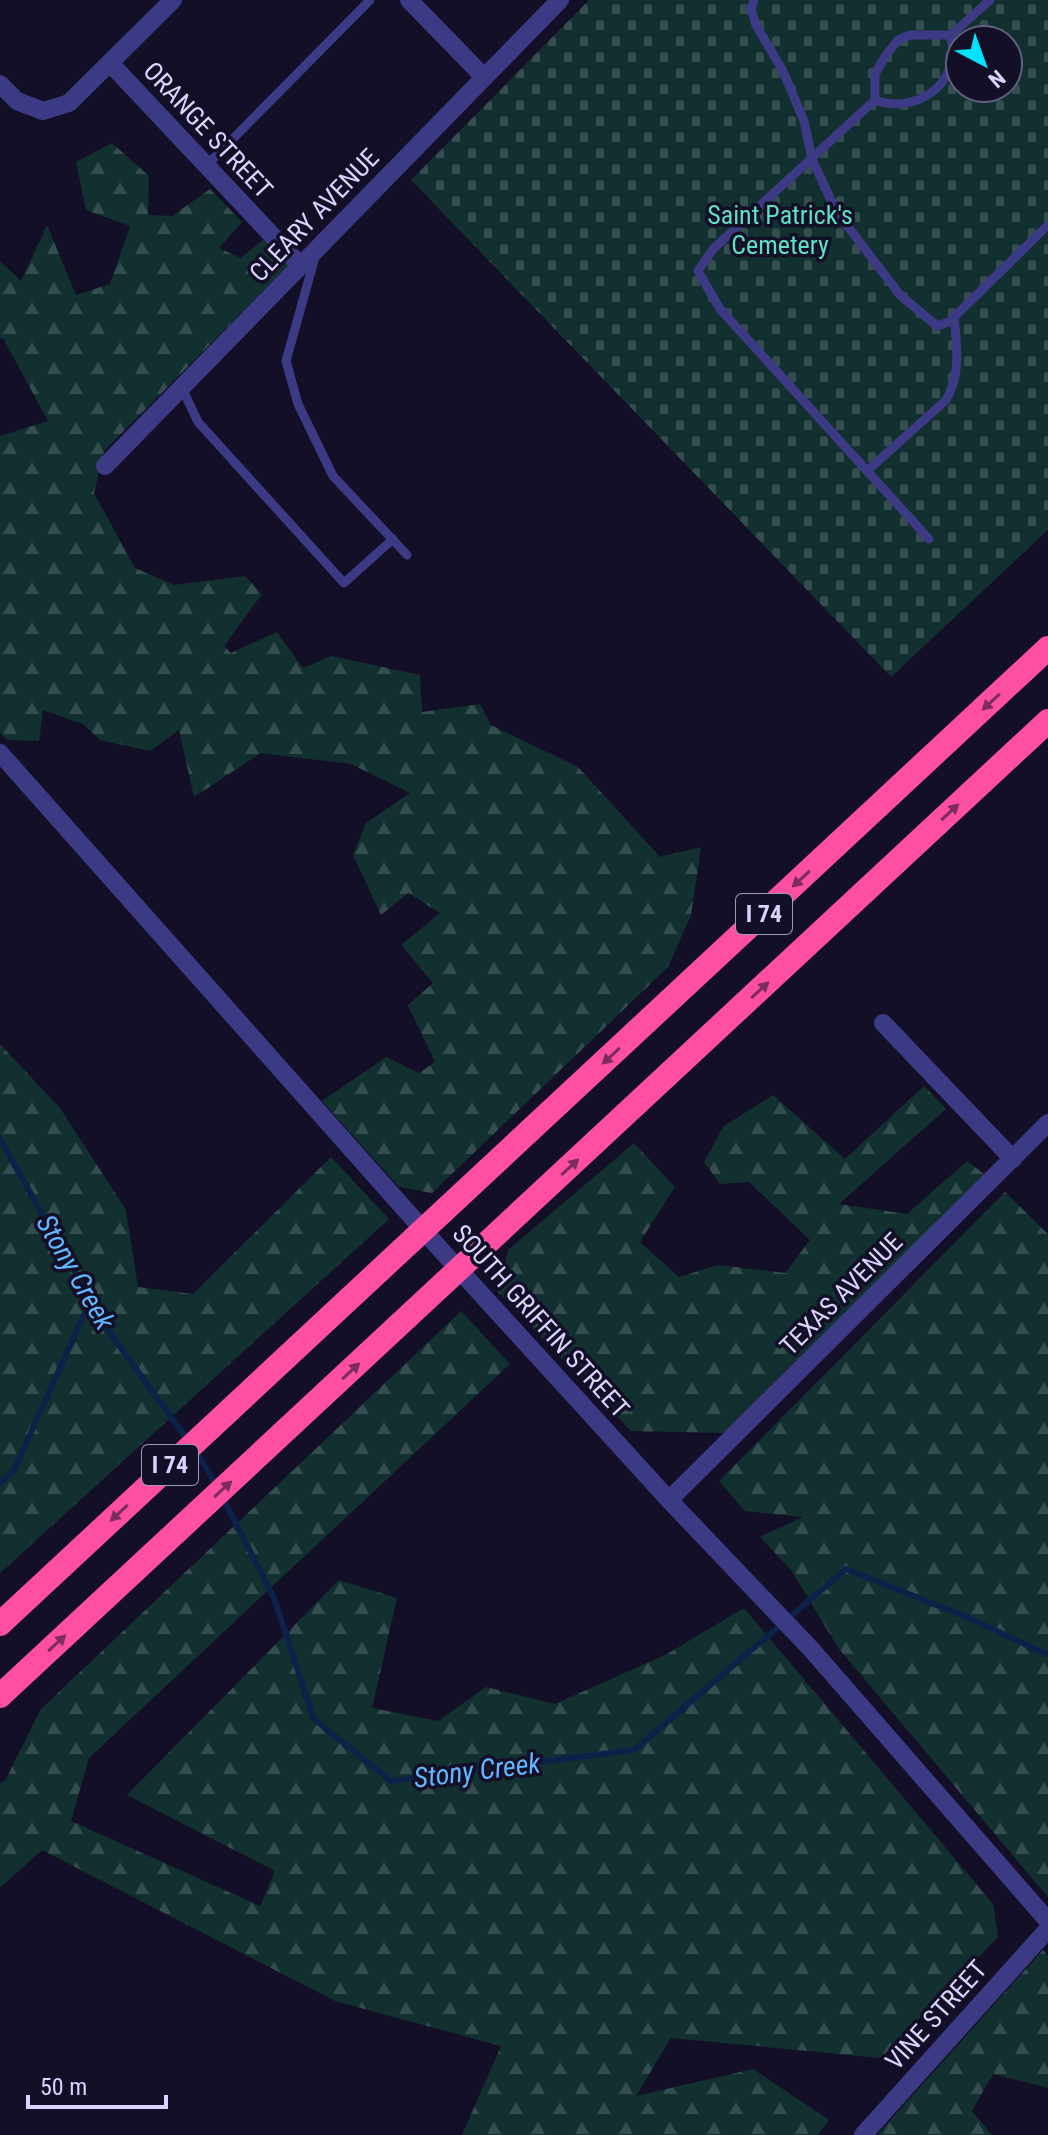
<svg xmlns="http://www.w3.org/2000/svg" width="1048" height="2135" viewBox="0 0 1048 2135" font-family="'Roboto Condensed',sans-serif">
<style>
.forest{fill:url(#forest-firs)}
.cemetery{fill:url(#cemetery-stones);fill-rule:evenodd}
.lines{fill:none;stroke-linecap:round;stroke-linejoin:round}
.stream{stroke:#0c2248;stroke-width:6}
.lane{stroke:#3d3a85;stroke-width:9}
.street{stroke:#3d3a85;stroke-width:18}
.highway{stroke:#ff4fa3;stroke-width:24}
.oneway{fill:#7d2c5e}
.labels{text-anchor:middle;stroke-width:7;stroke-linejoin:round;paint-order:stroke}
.shield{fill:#130f26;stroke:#9e99be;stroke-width:2}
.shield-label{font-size:24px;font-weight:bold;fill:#d9d4ff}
.street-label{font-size:26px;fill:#d9d4ff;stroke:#130f26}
.park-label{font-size:26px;fill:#5fe0c0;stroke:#130f26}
.water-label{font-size:28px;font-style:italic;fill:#62b6ff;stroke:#130f26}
</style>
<defs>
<pattern id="forest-firs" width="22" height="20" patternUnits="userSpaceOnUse" patternTransform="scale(2)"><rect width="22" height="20" fill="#12302f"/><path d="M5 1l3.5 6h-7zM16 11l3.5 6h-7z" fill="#344d4e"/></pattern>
<pattern id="cemetery-stones" width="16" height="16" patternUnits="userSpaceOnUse" patternTransform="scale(2)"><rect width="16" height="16" fill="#12302f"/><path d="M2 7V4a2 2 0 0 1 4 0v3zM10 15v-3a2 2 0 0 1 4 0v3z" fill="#344d4e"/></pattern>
</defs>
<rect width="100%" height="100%" fill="#130f26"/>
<g class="forest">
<path d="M112,143L149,176L148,215L172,216L210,189L242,222L219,248L241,258L265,238L289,265L104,451L94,493L135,568L174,585L245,576L262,594L224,646L231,653L277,632L303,668L331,656L420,675L422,712L480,704L491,725L578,767L660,857L701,847L691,915L668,967L432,1193L399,1187L322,1101L386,1057L419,1073L435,1062L408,1005L433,983L401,945L440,913L408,893L381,915L353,855L366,823L410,793L351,764L261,753L194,797L179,730L150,751L100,740L83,724L43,710L39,741L7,740L0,732V436L48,421L3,338L0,339V261L21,281L47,225L76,295L110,284L130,226L86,210L76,162Z"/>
<path d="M0,1044L60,1108L126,1210L138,1287L193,1294L331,1157L389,1219L0,1573Z"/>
<path d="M924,1086L946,1109L839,1204L907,1214L967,1161L984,1174L725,1433L631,1431L498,1292L508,1250L634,1143L675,1187L640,1242L679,1277L718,1265L785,1273L810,1240L749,1182L720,1184L704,1162L724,1126L773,1095L845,1159Z"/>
<path d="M1005,1192L1048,1234V1897L839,1649L791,1570L760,1537L803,1517L745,1511L719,1481Z"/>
<path d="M461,1311L510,1364L89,1758L71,1821L260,1906L275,1871L127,1795L339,1580L397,1598L372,1708L438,1721L486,1687L555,1704L667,1654L744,1608L993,1904L998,1937L881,2058L671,2038L636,2096L753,2069L829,2120L818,2135H462L501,2046L335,2001L42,1850L0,1888V1783L5,1781L41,1709Z"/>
<path d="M1043,1950L1048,1956V2088L993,2074L972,2111L992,2135H877Z"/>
</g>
<path class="cemetery" d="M589,0H1048V530L891,677L411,180ZM960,40H1008V88H960Z"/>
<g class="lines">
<g class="stream">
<path d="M0,1139L105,1326L189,1442"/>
<path d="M196,1452L217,1486"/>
<path d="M0,1483L14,1470L91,1299"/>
<path d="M222,1496L274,1598L314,1719L391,1781L634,1750L846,1569L969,1618L1048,1655"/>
</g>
<g class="lane">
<path d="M754,0L751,9L756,25L783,71L804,121L812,159L836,211L900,295L937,326L949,322L1048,225"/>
<path d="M951,35C952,43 954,53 952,61C944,95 907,112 875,100V74L886,55L898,40L910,35H951L990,0"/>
<path d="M875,100L713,249L698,271L720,309L929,539"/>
<path d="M206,166L370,0"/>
<path d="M315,257L286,361L298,404L333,476L407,555"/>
<path d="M181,386L198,422L344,583L393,539"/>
<path d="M867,471L946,400C961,375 957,346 954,317"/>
</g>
<g class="street">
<path d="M409,0L484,77"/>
<path d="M110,63L301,266"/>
<path d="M0,84L17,101L43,111L69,103L173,0"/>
<path d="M105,466L560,0"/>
<path d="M0,753L441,1250L669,1500L811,1649L1048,1921"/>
<path d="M883,1023L1013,1159"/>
<path d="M669,1500L1048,1123"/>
<path d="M863,2135L1048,1929"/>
</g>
<g class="highway">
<path d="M0,1624L1048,648"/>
<path d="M0,1696L1048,721"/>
</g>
</g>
<defs><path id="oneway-solid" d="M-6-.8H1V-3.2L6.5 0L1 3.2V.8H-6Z" transform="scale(2)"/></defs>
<g class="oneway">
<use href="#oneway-solid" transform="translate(991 702) rotate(137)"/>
<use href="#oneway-solid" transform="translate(950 812) rotate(-43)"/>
<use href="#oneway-solid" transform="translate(801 879) rotate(137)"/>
<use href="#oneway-solid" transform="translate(760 990) rotate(-43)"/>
<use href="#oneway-solid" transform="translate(611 1056) rotate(137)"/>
<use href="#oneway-solid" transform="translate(570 1167) rotate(-43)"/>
<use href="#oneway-solid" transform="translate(351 1371) rotate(-43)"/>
<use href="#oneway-solid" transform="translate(223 1489) rotate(-43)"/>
<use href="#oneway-solid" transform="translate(119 1513) rotate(137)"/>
<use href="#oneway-solid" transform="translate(57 1643) rotate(-43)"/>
</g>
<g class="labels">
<g class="shield">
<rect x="736" y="894" width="56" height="40" rx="6"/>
<rect x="142" y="1445" width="56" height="40" rx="6"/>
</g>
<g class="shield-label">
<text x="764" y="922">I 74</text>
<text x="170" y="1473">I 74</text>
</g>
<g class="street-label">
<text transform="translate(208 130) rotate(47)" y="9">ORANGE STREET</text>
<text transform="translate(314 215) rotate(-46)" y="9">CLEARY AVENUE</text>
<text transform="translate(841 1294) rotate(-45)" y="9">TEXAS AVENUE</text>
<text transform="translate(541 1321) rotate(48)" y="9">SOUTH GRIFFIN STREET</text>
<text transform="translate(936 2015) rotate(-48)" y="9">VINE STREET</text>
</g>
<g class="park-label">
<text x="780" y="224">Saint Patrick's<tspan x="780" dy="30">Cemetery</tspan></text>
</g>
<g class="water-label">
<text transform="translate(76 1272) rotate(60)" y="10">Stony Creek</text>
<text transform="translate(477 1770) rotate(-7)" y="10">Stony Creek</text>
</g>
</g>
<g transform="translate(984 64) rotate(139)"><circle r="38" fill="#130f26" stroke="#625e7d" stroke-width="2"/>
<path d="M0-6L14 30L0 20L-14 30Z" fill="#00e5ff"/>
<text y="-12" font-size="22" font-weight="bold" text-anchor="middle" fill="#d9d4ff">N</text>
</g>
<path d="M28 2095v12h138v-12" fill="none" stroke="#d9d4ff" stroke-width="4"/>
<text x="40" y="2095" font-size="24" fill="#d9d4ff" stroke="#130f26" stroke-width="6" paint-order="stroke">50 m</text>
</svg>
